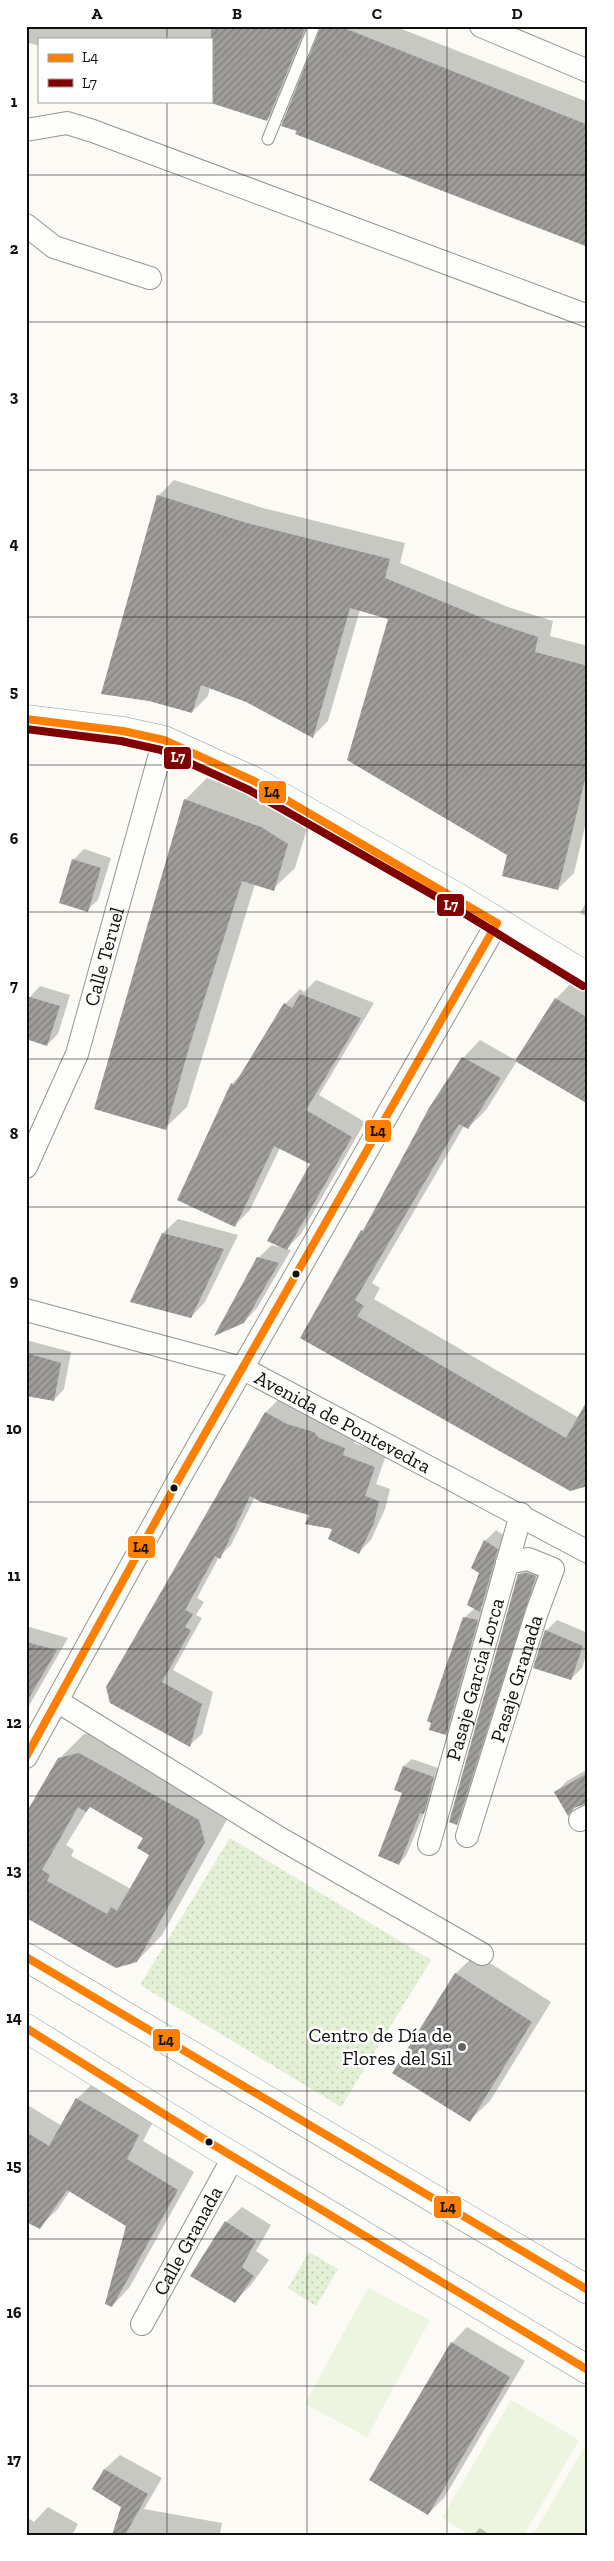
<svg xmlns="http://www.w3.org/2000/svg" width="614" height="2561" viewBox="0 0 614 2561" font-family="'Zilla Slab',serif">
<style>
.park{fill:url(#park-dots)}
.pitch{fill:#edf4df}
.shadow{fill:#0003;fill-rule:evenodd}
.building{fill:url(#building-hatch);fill-rule:evenodd}
.lines{fill:none;stroke-linecap:round;stroke-linejoin:round}
.service-casing{stroke:#959592;stroke-width:13}
.minor-casing{stroke:#959592;stroke-width:24}
.tertiary-casing{stroke:#959592;stroke-width:29}
.service{stroke:#fefefd;stroke-width:11}
.minor{stroke:#fefefd;stroke-width:22}
.tertiary{stroke:#fefefd;stroke-width:28}
.bus-1-casing{stroke:#fff;stroke-width:11}
.bus-2-casing{stroke:#fff;stroke-width:11}
.bus-1{stroke:#ff8000;stroke-width:8}
.bus-2{stroke:#800000;stroke-width:8}
.grid{fill:none;stroke:#0f0f0f;stroke-width:1;stroke-opacity:0.55}
.bus-dot{fill:#0f0f0f;stroke:#fff;stroke-width:2}
.poi-dot{fill:#62615f;stroke:#fff;stroke-width:2}
.labels{text-anchor:middle;stroke-width:5;stroke-linejoin:round;paint-order:stroke}
.street-label{font-size:20px;fill:#0f0f0f;stroke:#fff}
.poi-label{font-size:20px;fill:#0f0f0f;stroke:#fff;text-anchor:end}
.line-badge{stroke:#fff;stroke-width:2}
.badge-label{font-size:14px;text-anchor:middle;font-weight:bold;fill:#fff}
.pale-badge-label{font-size:14px;text-anchor:middle;font-weight:bold;fill:#111}
.neatline{fill:none;stroke:#0f0f0f;stroke-width:2}
.grid-label{font-size:16px;text-anchor:middle;font-weight:bold;fill:#0f0f0f}
</style>
<defs>
<pattern id="park-dots" width="8" height="8" patternUnits="userSpaceOnUse" patternTransform="scale(1.25)"><rect width="8" height="8" fill="#e3f0d5"/><path d="M2 2h.1M6 6h.1" fill="none" stroke="#c2cdb6" stroke-width="1.8" stroke-linecap="round"/></pattern>
<pattern id="building-hatch" width="6" height="6" patternUnits="userSpaceOnUse" patternTransform="scale(1.25)"><rect width="6" height="6" fill="#9f9d9a"/><path d="M-1 1l2-2M0 6l6-6M5 7l2-2" fill="none" stroke="#807e7c"/></pattern>
</defs>
<rect width="100%" height="100%" fill="#fbfaf4"/>
<g class="park">
<path d="M230,1838L431,1960L341,2107L140,1985Z"/>
<path d="M309,2252L338,2269L316,2306L288,2288Z"/>
</g>
<g class="pitch">
<path d="M368,2288L430,2320L367,2437L305,2404Z"/>
<path d="M511,2400L579,2440L524,2535H470L442,2518Z"/>
<path d="M588,2441V2535H533Z"/>
</g>
<g class="shadow">
<path d="M26,26H314L282,104L267,120L210,101L211,39H39V46L26,42Z"/>
<path d="M322,26H394L588,102V245Z"/>
<path d="M174,480L263,508L405,543L400,563L508,607L553,621L550,636L588,646V814L574,873L558,889L509,855L390,618L360,610L328,721L313,736L246,701L210,687L208,696L192,712L158,496Z"/>
<path d="M207,778L283,806L309,822L295,868L273,889L255,884L187,1107L165,1128L185,800Z"/>
<path d="M84,849L111,858L98,900L87,910L73,860Z"/>
<path d="M588,899V917L580,913Z"/>
<path d="M316,980L374,1003L319,1095L365,1122L301,1234L286,1249L291,1250L257,1308L244,1322L258,1258L272,1245L279,1247L311,1164L280,1148L250,1210L235,1225L232,1084L244,1071L285,1004L300,989L304,992Z"/>
<path d="M573,981L588,990V1103L517,1061L486,1110L468,1128L464,1126L372,1283L380,1288L374,1299L579,1418L588,1485L301,1337L463,1058L480,1040L517,1061L556,999Z"/>
<path d="M40,986L70,995L58,1034L47,1045L30,997Z"/>
<path d="M178,1219L238,1235L205,1302L191,1317L132,1301L163,1233Z"/>
<path d="M26,1340L71,1352L64,1389L54,1400L26,1395Z"/>
<path d="M278,1400L299,1412L326,1420L356,1436L354,1443L386,1455L376,1484L390,1489L385,1509L371,1540L359,1552L334,1528L310,1514L255,1497L231,1545L219,1557L197,1598L204,1602L196,1615L202,1618L173,1670L213,1692L202,1734L190,1745L111,1702L266,1412Z"/>
<path d="M496,1530L508,1538L491,1599L481,1608L488,1610L456,1723L445,1734L464,1618L475,1608L485,1541Z"/>
<path d="M530,1564L546,1566L467,1813L456,1823L519,1575Z"/>
<path d="M557,1620L588,1633V1650L582,1668L571,1679L546,1631Z"/>
<path d="M26,1626L68,1638L26,1711Z"/>
<path d="M105,1728L229,1816L162,1935L137,1961L26,1917L59,1759L84,1734ZM90,1806L145,1837L151,1854L131,1889L71,1856L74,1850L66,1845Z"/>
<path d="M412,1759L441,1769L431,1805L425,1811L406,1856L399,1864L403,1792L396,1790L404,1766Z"/>
<path d="M588,1769V1802L576,1806L568,1814L556,1792L567,1781Z"/>
<path d="M476,1954L551,2002L490,2101L470,2120L394,2072L456,1973Z"/>
<path d="M94,2082L155,2118L143,2141L194,2172L129,2288L112,2306L128,2225L70,2191L57,2210L39,2227L26,2221V2104L62,2126L77,2099Z"/>
<path d="M242,2207L271,2225L256,2251L269,2260L251,2285L235,2301L226,2222Z"/>
<path d="M467,2327L525,2361L444,2498L428,2514L452,2343Z"/>
<path d="M120,2455L162,2478L144,2509L222,2523L220,2535H112L122,2506L93,2489L105,2469Z"/>
<path d="M48,2507L78,2524L72,2535H26V2517L34,2522Z"/>
<path d="M480,2528L490,2535H473Z"/>
</g>
<g class="building">
<path d="M211,26H306L267,121L211,103Z"/>
<path d="M321,26H339L588,125V247L295,134L297,131L281,126Z"/>
<path d="M157,495L247,523L390,559L385,578L492,622L538,637L535,652L588,666V767L558,890L502,876L507,855L347,760L388,619L350,608L313,738L246,702L201,685L192,713L149,701L101,694Z"/>
<path d="M184,799L261,827L288,844L274,891L242,881L190,1044L166,1130L94,1109Z"/>
<path d="M72,859L101,868L88,912L59,903Z"/>
<path d="M300,994L361,1018L306,1110L352,1137L287,1250L267,1241L310,1164L274,1146L235,1227L177,1200L231,1083L234,1085L284,1003L292,1008Z"/>
<path d="M26,996L60,1006L47,1046L26,1039Z"/>
<path d="M555,998L588,1018V1104L515,1061Z"/>
<path d="M462,1057L501,1078L468,1129L459,1124L355,1300L364,1306L357,1316L566,1438L588,1399V1486L570,1491L300,1338L361,1230L363,1231L429,1108Z"/>
<path d="M162,1233L224,1249L191,1318L130,1302Z"/>
<path d="M257,1257L279,1263L244,1323L214,1336Z"/>
<path d="M26,1353L61,1363L54,1401L26,1396Z"/>
<path d="M265,1412L287,1424L314,1432L319,1438L345,1448L343,1455L375,1467L365,1496L379,1501L374,1523L359,1554L328,1539L332,1529L305,1524L309,1515L261,1502L250,1496L220,1559L215,1556L185,1610L193,1614L185,1627L191,1630L162,1682L202,1704L190,1747L110,1703L106,1687Z"/>
<path d="M484,1540L498,1549L480,1612L467,1605L479,1573L471,1568Z"/>
<path d="M527,1573L536,1576L457,1825L449,1822L518,1574Z"/>
<path d="M463,1617L478,1620L446,1735L429,1730L431,1723L427,1721Z"/>
<path d="M545,1630L583,1646L571,1680L533,1668Z"/>
<path d="M26,1642L57,1650L26,1703Z"/>
<path d="M79,1753L199,1820L205,1842L137,1962L116,1968L28,1919L26,1922V1813L58,1758ZM78,1807L86,1812L90,1807L143,1838L137,1848L149,1855L117,1911L111,1907L107,1914L47,1881L50,1875L42,1870Z"/>
<path d="M403,1766L434,1777L424,1814L420,1813L399,1865L378,1856L402,1793L394,1790Z"/>
<path d="M588,1773V1803L574,1808L568,1816L554,1792Z"/>
<path d="M455,1973L532,2022L470,2122L392,2073Z"/>
<path d="M76,2098L139,2135L127,2159L178,2190L112,2307L105,2304L126,2226L67,2190L40,2229L26,2222V2132L49,2146Z"/>
<path d="M225,2221L256,2241L242,2267L254,2276L235,2303L190,2276Z"/>
<path d="M451,2342L510,2377L428,2515L369,2480Z"/>
<path d="M104,2469L148,2494L125,2535H112L121,2507L92,2489Z"/>
</g>
<g class="lines">
<defs>
<path id="service" d="M268,139L314,26"/>
<g id="minor">
<path d="M481,26L588,71"/>
<path d="M26,130L67,123L93,131L588,316"/>
<path d="M26,225L54,247L150,278"/>
<path id="s1" d="M26,1167L77,1054L164,740"/>
<path id="s2" d="M26,1310L242,1368L588,1552"/>
<path d="M57,1701L281,1839L482,1954"/>
<path d="M26,1757L175,1486L497,923"/>
<path d="M580,1820L588,1816"/>
<path id="s3" d="M467,1836L537,1612L553,1569L528,1559L507,1563"/>
<path id="s4" d="M429,1844L521,1514"/>
<path id="s5" d="M142,2324L234,2156"/>
</g>
<g id="tertiary">
<path d="M26,719L123,731L164,740L254,781L459,898L588,977"/>
<path d="M26,1957L588,2290"/>
<path d="M26,2028L212,2144L588,2370"/>
</g>
</defs>
<use href="#service" class="service-casing"/>
<use href="#minor" class="minor-casing"/>
<use href="#tertiary" class="tertiary-casing"/>
<use href="#service" class="service"/>
<use href="#minor" class="minor"/>
<use href="#tertiary" class="tertiary"/>
<defs>
<g id="bus-1">
<path d="M26,719L123,731L164,740L254,781L497,923"/>
<path d="M26,1757L175,1486L497,923"/>
<path d="M26,1957L588,2290"/>
<path d="M26,2028L212,2144L588,2370"/>
</g>
<path id="bus-2" d="M26,729L121,741L161,750L249,790L454,907L583,986"/>
</defs>
<use href="#bus-1" class="bus-1-casing"/>
<use href="#bus-2" class="bus-2-casing"/>
<use href="#bus-1" class="bus-1"/>
<use href="#bus-2" class="bus-2"/>
</g>
<path class="grid" d="M167,26V39M307,26V2535M447,26V2535M167,101V2535M26,175H588M26,322H588M26,470H588M26,617H588M26,765H588M26,912H588M26,1059H588M26,1207H588M26,1354H588M26,1502H588M26,1649H588M26,1796H588M26,1944H588M26,2091H588M26,2239H588M26,2386H588"/>
<g class="bus-dot">
<circle cx="296" cy="1274" r="4.5"/>
<circle cx="174" cy="1488" r="4.5"/>
<circle cx="209" cy="2142" r="4.5"/>
</g>
<circle class="poi-dot" cx="462" cy="2047" r="5"/>
<g class="labels">
<g class="street-label">
<text dy="7" stroke="none"><textPath href="#s1" startOffset="225">Calle Teruel</textPath></text>
<text dy="7" stroke="none"><textPath href="#s2" startOffset="338">Avenida de Pontevedra</textPath></text>
<text dy="7" stroke="none"><textPath href="#s4" startOffset="171">Pasaje García Lorca</textPath></text>
<text dy="7" stroke="none"><textPath href="#s3" startOffset="165">Pasaje Granada</textPath></text>
<text dy="7" stroke="none"><textPath href="#s5" startOffset="95">Calle Granada</textPath></text>
</g>
<g class="poi-label">
<text x="452" y="2042">Centro de Día de<tspan x="452" dy="23">Flores del Sil</tspan></text>
</g>
</g>
<g class="line-badge">
<rect x="163" y="746" width="29" height="24" rx="5" fill="#800000"/>
<rect x="258" y="780" width="29" height="24" rx="5" fill="#ff8000"/>
<rect x="436" y="893" width="29" height="24" rx="5" fill="#800000"/>
<rect x="364" y="1119" width="28" height="24" rx="5" fill="#ff8000"/>
<rect x="127" y="1535" width="29" height="24" rx="5" fill="#ff8000"/>
<rect x="152" y="2028" width="29" height="24" rx="5" fill="#ff8000"/>
<rect x="433" y="2195" width="29" height="24" rx="5" fill="#ff8000"/>
</g>
<g class="badge-label">
<text x="178" y="762">L7</text>
<text x="451" y="910">L7</text>
</g>
<g class="pale-badge-label">
<text x="272" y="797">L4</text>
<text x="378" y="1136">L4</text>
<text x="141" y="1552">L4</text>
<text x="166" y="2045">L4</text>
<text x="448" y="2212">L4</text>
</g>
<rect width="614" height="2561" fill="none" stroke="#ffffff" stroke-width="55"/>
<rect x="38" y="38" width="175" height="65" fill="#ffffff" stroke="#9f9f9f"/>
<rect x="48" y="54" width="25" height="8" fill="#ff8000" stroke="#9f9f9f"/>
<text x="82" y="62" font-size="15" fill="#0f0f0f">L4</text>
<rect x="48" y="79" width="25" height="8" fill="#800000" stroke="#9f9f9f"/>
<text x="82" y="88" font-size="15" fill="#0f0f0f">L7</text>
<rect x="28" y="28" width="558" height="2506" class="neatline"/>
<g class="grid-label">
<text x="97" y="19">A</text>
<text x="237" y="19">B</text>
<text x="377" y="19">C</text>
<text x="517" y="19">D</text>
<text x="14" y="107">1</text>
<text x="14" y="254">2</text>
<text x="14" y="402">3</text>
<text x="14" y="549">4</text>
<text x="14" y="697">5</text>
<text x="14" y="844">6</text>
<text x="14" y="991">7</text>
<text x="14" y="1139">8</text>
<text x="14" y="1286">9</text>
<text x="14" y="1434">10</text>
<text x="14" y="1581">11</text>
<text x="14" y="1728">12</text>
<text x="14" y="1876">13</text>
<text x="14" y="2023">14</text>
<text x="14" y="2171">15</text>
<text x="14" y="2318">16</text>
<text x="14" y="2465">17</text>
</g>
</svg>
